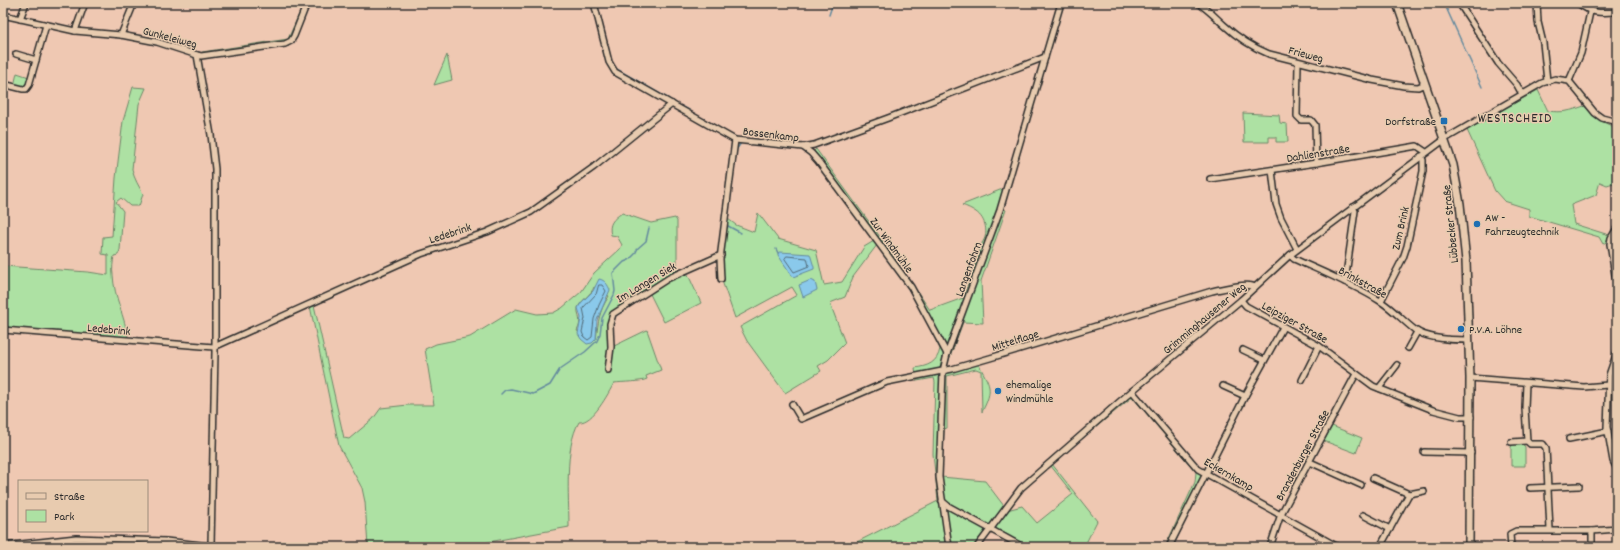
<svg xmlns="http://www.w3.org/2000/svg" width="1620" height="550" viewBox="0 0 1620 550" font-family="Dekko,sans-serif">
<style>
.green{fill:#ade1a3;stroke:#6c8667;fill-rule:evenodd}
.water{fill:#8ac9eb;stroke:#648a9e}
.lines{fill:none;stroke-linecap:round;stroke-linejoin:round}
.shore{stroke:#516a78;stroke-width:1}
.stream{stroke:#648a9e;stroke-width:1.5}
.minor-casing{stroke:#2b2b2b;stroke-width:8}
.secondary-casing{stroke:#2b2b2b;stroke-width:10}
.minor{stroke:#e8cbaf;stroke-width:5}
.secondary{stroke:#e8cbaf;stroke-width:7}
.poi-dot{fill:#1f6fb2;stroke:#e8cbaf;stroke-width:1.5}
.labels{text-anchor:middle;stroke-width:3;stroke-linejoin:round;paint-order:stroke}
.street-label{font-size:12px;fill:#2b2b2b;stroke:#e8cbaf}
.poi-label{font-size:12px;fill:#2b2b2b;stroke:#e8cbaf;text-anchor:start}
.quarter-label{font-size:14px;letter-spacing:1px;fill:#2b2b2b;stroke:#e8cbaf}
</style>
<rect width="100%" height="100%" fill="#efc8b2"/>
<filter id="ink" filterUnits="userSpaceOnUse"><feTurbulence type="fractalNoise" baseFrequency=".025" numOctaves="2"/><feDisplacementMap in="SourceGraphic" scale="8" xChannelSelector="R" yChannelSelector="G"/><feConvolveMatrix kernelMatrix="1 2 1 2 8 2 1 2 1" color-interpolation-filters="sRGB"/></filter>
<g filter="url(#ink)">
<g class="green">
<path d="M304,3H308L294,40L289,46L202,58V52L288,39Z"/>
<path d="M447,55L452,80L434,85Z"/>
<path d="M17,73L29,77L25,87L14,86Z"/>
<path d="M133,87L146,88L139,104L132,169C134,179 139,186 143,194L139,206H130L121,198L116,202L123,211L120,250L118,255L114,256C113,262 112,269 113,275C114,297 125,317 128,338L8,328L3,317V266L88,272L108,275V255L102,254L103,237L112,236L116,178L123,121Z"/>
<path d="M1538,90L1548,111C1563,113 1570,111 1584,106L1601,121L1614,127L1617,129V182L1607,185L1600,182L1596,195L1571,205L1574,224L1609,235L1606,242L1603,244L1599,237L1529,216V209L1504,201L1495,191L1467,130Z"/>
<path d="M1243,113L1279,115L1280,123L1287,124L1288,142H1276V137H1269V142H1244Z"/>
<path d="M816,149L878,234L930,310L963,298L982,243C989,234 986,219 976,212C972,209 967,207 962,205L1005,188L999,208L1006,210L981,281L983,323L963,322L947,365L945,371L978,363C990,386 994,388 982,412L981,371L976,369L947,376V428L944,429L941,477L985,481L1007,510L1022,506L1037,523L1073,494L1047,461L1130,391L1198,470L1207,475L1173,547H1165L1195,482L1196,472L1134,399L1131,398L1052,464L1097,521L1084,547H1019L990,532L979,547H847L938,501L933,454L935,382L934,378L917,381L915,368C928,366 937,363 940,349L918,304L893,266L877,245L853,277L845,297L830,303L845,343L828,360L818,366L821,371L785,393L747,341L740,327L797,295L792,287L735,318L721,278V266L728,219L736,225L754,232L758,213L778,239L816,250L824,285L842,282L864,247L874,241L854,215L858,213L814,151Z"/>
<path d="M622,213L651,223L675,218L677,221V271C665,277 618,306 613,316C609,324 612,337 612,347L647,330L661,370L646,376L647,379C642,382 622,382 614,383C608,394 593,423 579,422C564,448 569,497 569,527L462,547H368L365,502L362,488L339,446L310,306L314,305L344,438L349,439L373,419L381,408L408,405H434L425,349L436,344L470,337L516,309L537,314L553,313L562,308L581,292L594,273L620,249L622,245L617,236L611,235C608,224 613,219 622,213ZM594,287L609,296C598,313 599,320 596,339L577,331C583,320 577,317 578,308C579,302 592,294 594,287Z"/>
<path d="M686,270L701,303L664,322L649,292Z"/>
<path d="M1332,426L1362,438L1356,453L1324,441Z"/>
<path d="M1513,444H1523L1525,447V466H1511V447Z"/>
</g>
<g class="water">
<path d="M780,252L810,254L814,267V269L793,277L778,255V253Z"/>
<path d="M599,279C605,280 608,285 610,290L597,320L596,339L592,343L587,344L581,339L578,334L581,318L578,308L581,303L593,291Z"/>
<path d="M811,280L815,282L817,290L803,297L799,285Z"/>
</g>
<g class="lines">
<g class="shore">
<path d="M787,256L807,258L809,266L794,272L785,259Z"/>
<path d="M599,285H602L606,291L599,305L594,319L592,337L588,340L584,337L582,332L585,318L583,308L596,294Z"/>
</g>
<g class="stream">
<path d="M1444,3L1482,87"/>
<path d="M1403,5L1417,3"/>
<path d="M829,15L833,3"/>
<path d="M615,68L669,99"/>
<path d="M681,106L689,110"/>
<path d="M736,150L741,143"/>
<path d="M728,226L741,233"/>
<path d="M776,249L778,253"/>
<path d="M501,394L505,390L511,389L533,394L550,385L560,369L585,352L597,341L600,334L602,318L614,295L615,291L613,273L624,262L629,260L635,254L638,248L646,241L649,228"/>
</g>
<defs>
<g id="minor">
<path d="M594,3L609,62L615,72L735,140L803,147L814,145L888,118L1045,57"/>
<path d="M1198,3C1208,9 1215,17 1224,25C1237,37 1252,47 1269,54L1372,80L1404,86L1418,87L1425,84"/>
<path d="M1459,3L1498,63L1517,85L1522,94"/>
<path d="M1537,3L1538,22L1543,43L1547,81"/>
<path d="M1578,3C1592,14 1600,13 1617,12"/>
<path d="M3,15L75,31L121,35L157,42L197,55L201,56L285,44L291,41L294,36L307,3"/>
<path d="M20,19L26,3"/>
<path d="M75,31L85,3"/>
<path d="M121,35L134,3"/>
<path d="M16,54L36,60"/>
<path d="M197,55L211,135L215,169V352L211,545"/>
<path d="M1298,63L1297,116L1301,120H1311L1315,125L1316,163"/>
<path d="M1569,81L1581,53L1592,3"/>
<path d="M3,84L23,89H26L29,85L46,25"/>
<path d="M803,147L811,153L818,161L911,287L947,354"/>
<path d="M1272,170L1276,204L1281,218L1297,249"/>
<path d="M1210,179L1316,163L1417,146L1426,152"/>
<path d="M1617,228L1611,238L1610,244L1617,287"/>
<path d="M1290,255L1294,259C1323,272 1353,284 1380,301C1393,309 1403,321 1415,330C1427,339 1455,340 1469,340"/>
<path d="M721,279L720,259L735,140"/>
<path d="M1345,282L1355,211L1353,207"/>
<path d="M1241,300L1246,306L1319,346L1373,386L1433,410L1460,417H1471"/>
<path d="M1381,301L1403,258L1407,246L1423,171V160L1421,156"/>
<path d="M3,330L214,347L421,254L487,232L531,212L594,167L672,104"/>
<path d="M1408,348L1417,332"/>
<path d="M1243,350L1264,360"/>
<path d="M1617,352L1609,375L1607,427L1613,461L1617,469"/>
<path d="M608,370L611,347L610,324L613,314L669,278L721,255"/>
<path d="M1470,378L1584,387L1608,385"/>
<path d="M1302,380L1319,346"/>
<path d="M1526,383L1525,408L1527,441L1530,444H1543L1546,448L1550,530"/>
<path d="M1223,386L1245,396"/>
<path d="M1379,388L1397,365"/>
<path d="M1132,391L1198,469L1338,547"/>
<path d="M792,404L801,419L887,382L952,369L990,358L1212,291C1223,289 1246,282 1255,287"/>
<path d="M1569,439L1608,431"/>
<path d="M1511,442L1527,441"/>
<path d="M1424,452L1471,453"/>
<path d="M1310,462L1361,485"/>
<path d="M1373,478L1409,494"/>
<path d="M1530,488L1579,486"/>
<path d="M942,501L948,506L1023,547"/>
<path d="M1363,515L1390,529"/>
<path d="M1592,531V547"/>
<path d="M3,546L76,538L166,541L218,547"/>
<path d="M949,547L939,477L943,371L947,354L1000,210L1061,3"/>
<path d="M977,547L1021,488L1029,481L1132,391L1241,300L1290,255L1445,139L1542,83L1555,79L1569,81L1595,113L1602,118L1617,122"/>
<path d="M1169,547L1245,396L1283,327"/>
<path d="M1270,547L1281,514L1356,374"/>
<path d="M1380,547L1409,494L1424,491"/>
<path d="M1511,547L1510,534L1516,531H1592L1617,529"/>
</g>
<path id="secondary" d="M1397,3L1453,165L1460,204L1466,261L1470,378L1469,547"/>
</defs>
<use href="#minor" class="minor-casing"/>
<use href="#secondary" class="secondary-casing"/>
<use href="#minor" class="minor"/>
<use href="#secondary" class="secondary"/>
</g>
</g>
<g class="poi-dot">
<rect x="1440" y="117" width="8" height="8" rx="2"/>
<circle cx="1477" cy="224" r="4"/>
<circle cx="1461" cy="329" r="4"/>
<circle cx="998" cy="391" r="4"/>
</g>
<g class="labels">
<g class="street-label">
<text transform="translate(170 37) rotate(15)" y="4">Gunkeleiweg</text>
<text transform="translate(1306 54) rotate(15)" y="4">Frieweg</text>
<text transform="translate(771 134) rotate(7)" y="4">Bossenkamp</text>
<text transform="translate(1318 153) rotate(-9)" y="4">Dahlienstraße</text>
<text transform="translate(1450 224) rotate(-96)" y="4">Lübbecker Straße</text>
<text transform="translate(1400 228) rotate(-77)" y="4">Zum Brink</text>
<text transform="translate(450 233) rotate(-18)" y="4">Ledebrink</text>
<text transform="translate(892 245) rotate(54)" y="4">Zur Windmühle</text>
<text transform="translate(968 269) rotate(-70)" y="4">Langenfohrn</text>
<text transform="translate(646 282) rotate(-31)" y="4">Im Langen Siek</text>
<text transform="translate(1363 282) rotate(29)" y="4">Brinkstraße</text>
<text transform="translate(1204 318) rotate(-40)" y="4">Grimminghausener Weg</text>
<text transform="translate(1295 322) rotate(29)" y="4">Leipziger Straße</text>
<text transform="translate(109 329) rotate(5)" y="4">Ledebrink</text>
<text transform="translate(1015 340) rotate(-17)" y="4">Mittelflage</text>
<text transform="translate(1302 455) rotate(-62)" y="4">Brandenburger Straße</text>
<text transform="translate(1229 474) rotate(30)" y="4">Eckernkamp</text>
</g>
<g class="poi-label">
<text x="1436" y="125" text-anchor="end">Dorfstraße</text>
<text x="1485" y="221">AW -<tspan x="1485" dy="14">Fahrzeugtechnik</tspan></text>
<text x="1469" y="333">P.V.A. Löhne</text>
<text x="1006" y="388">ehemalige<tspan x="1006" dy="14">Windmühle</tspan></text>
</g>
<g class="quarter-label">
<text x="1515" y="122">WESTSCHEID</text>
</g>
</g>
<rect width="1620" height="550" fill="none" stroke="#e8cbaf" stroke-width="16"/>
<rect x="8" y="8" width="1604" height="534" fill="none" stroke="#2b2b2b" stroke-width="1.5" filter="url(#ink)"/>
<rect x="18" y="480" width="130" height="52" fill="#e8cbaf" stroke="#9c8b7a"/>
<rect x="26" y="493" width="20" height="6" fill="#e8cbaf" stroke="#9c8b7a"/>
<text x="54" y="500" font-size="12" fill="#2b2b2b">Straße</text>
<rect x="26" y="510" width="20" height="12" fill="#ade1a3" stroke="#9c8b7a"/>
<text x="54" y="520" font-size="12" fill="#2b2b2b">Park</text>
</svg>
